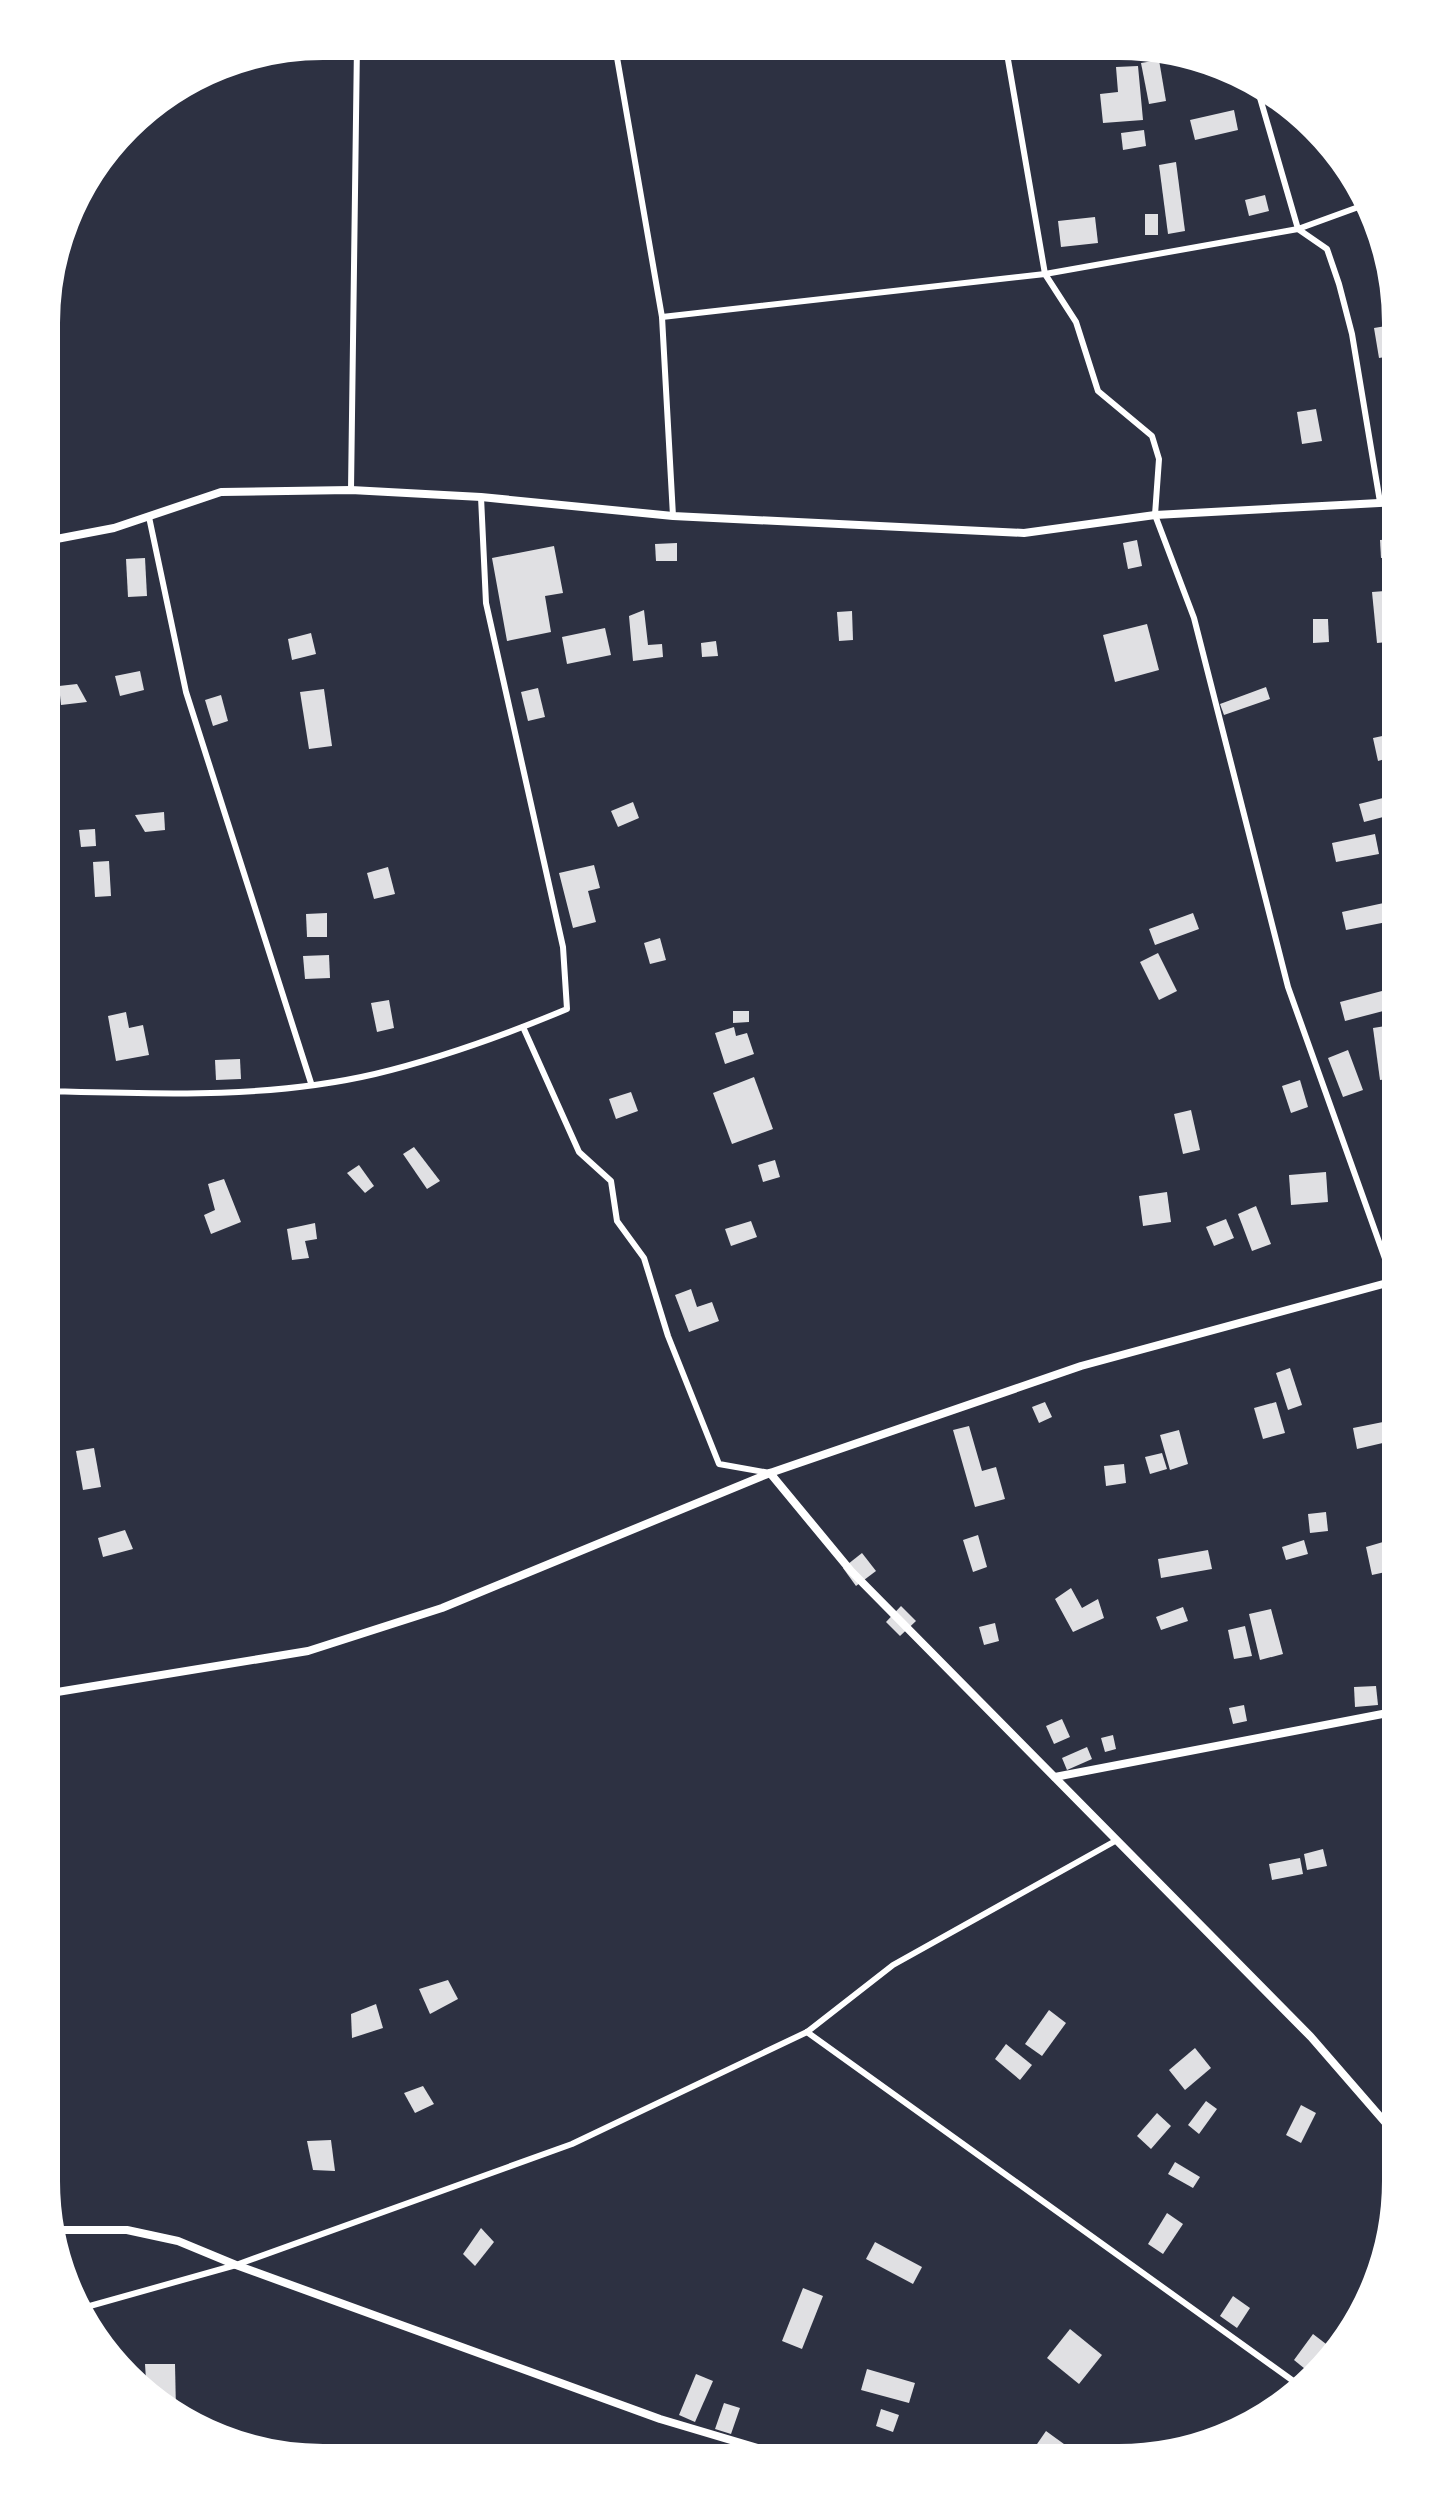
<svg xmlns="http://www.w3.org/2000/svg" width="1442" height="2504" viewBox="0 0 1442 2504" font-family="'PT Sans Narrow',sans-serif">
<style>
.building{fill:#e0e0e3}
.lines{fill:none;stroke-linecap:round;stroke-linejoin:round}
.service{stroke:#fff;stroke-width:6}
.minor{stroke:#fff;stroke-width:8}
.rim{fill:none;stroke:#fff;stroke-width:4}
</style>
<rect width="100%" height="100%" fill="#2d3142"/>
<g class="building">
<path d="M1159,60L1166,101L1149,104L1141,63Z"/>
<path d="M1138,66L1143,120L1103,123L1100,94L1118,92L1116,67Z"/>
<path d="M1234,110L1238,130L1195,140L1190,120Z"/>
<path d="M1144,130L1146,146L1123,150L1121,133Z"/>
<path d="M1176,162L1185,231L1168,234L1159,165Z"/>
<path d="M1265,195L1269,211L1249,216L1245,200Z"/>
<rect x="1145" y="214" width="13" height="21"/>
<path d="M1095,217L1098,243L1061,247L1058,221Z"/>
<path d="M1392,325L1394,337H1398V355L1379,358L1374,328Z"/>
<path d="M1316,409L1322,441L1302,444L1297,412Z"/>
<path d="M1398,539V557L1381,558L1380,540Z"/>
<path d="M1137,540L1142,566L1128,569L1123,543Z"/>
<path d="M677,543V561H656L655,544Z"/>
<path d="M554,546L563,593L545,596L551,632L507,641L492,558Z"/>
<path d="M145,558L147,596L128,597L126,559Z"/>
<path d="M1398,590V641L1377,643L1372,592Z"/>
<path d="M644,610L648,645L662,644L663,657L633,661L629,616Z"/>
<path d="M852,611L853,640L839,641L837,612Z"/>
<path d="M1313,619H1328L1329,642L1313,643Z"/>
<path d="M1147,624L1159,670L1115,682L1103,635Z"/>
<path d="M605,628L611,655L567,664L562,637Z"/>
<path d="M311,633L316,654L292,660L288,639Z"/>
<path d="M716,641L718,656L702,657L701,643Z"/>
<path d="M1398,664V720H1396L1387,665Z"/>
<path d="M140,671L144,690L120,696L115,676Z"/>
<path d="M77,684L87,702L61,705L59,686Z"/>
<path d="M1266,687L1270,699L1224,715L1220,704Z"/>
<path d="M538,688L545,717L528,721L521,692Z"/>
<path d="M324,689L332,746L309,749L300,692Z"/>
<path d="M221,695L228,721L213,726L205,700Z"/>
<path d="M1387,735L1392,757L1378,761L1373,738Z"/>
<path d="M1383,798L1387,816L1364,822L1359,804Z"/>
<path d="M633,802L639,818L618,827L611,811Z"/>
<path d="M164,812L165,830L145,832L135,815Z"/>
<path d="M95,829L96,846L81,847L79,830Z"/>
<path d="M1375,834L1379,854L1336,862L1332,843Z"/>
<path d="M109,861L111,896L95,897L93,862Z"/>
<path d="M594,865L600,888L588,891L596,922L573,928L559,873Z"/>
<path d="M388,867L395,894L374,899L367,873Z"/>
<path d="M1393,901L1397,920L1346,930L1342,912Z"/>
<path d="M327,913V937H307L306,914Z"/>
<path d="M1193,913L1199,929L1155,945L1149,929Z"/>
<path d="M660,938L666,960L650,964L644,943Z"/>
<path d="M1158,953L1177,991L1159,1000L1140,962Z"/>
<path d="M329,955L330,978L305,979L303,956Z"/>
<path d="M1382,991L1387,1010L1345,1021L1340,1002Z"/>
<path d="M389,1000L394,1028L377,1032L371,1003Z"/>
<path d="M733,1011H749V1022L733,1023Z"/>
<path d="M126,1012L129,1028L143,1025L149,1055L116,1061L108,1016Z"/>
<path d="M1398,1024V1078L1380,1080L1373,1028Z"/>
<path d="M734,1027L736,1036L747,1033L754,1054L725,1064L715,1033Z"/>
<path d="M1348,1050L1363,1090L1343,1097L1328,1058Z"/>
<path d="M240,1059L241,1079L216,1080L215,1060Z"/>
<path d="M754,1077L773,1129L732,1144L713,1093Z"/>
<path d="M1300,1080L1308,1107L1291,1113L1282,1086Z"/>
<path d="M631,1092L638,1111L616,1119L609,1099Z"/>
<path d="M1191,1110L1200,1150L1183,1154L1174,1114Z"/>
<path d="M414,1147L440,1181L427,1189L403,1154Z"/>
<path d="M775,1160L780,1177L763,1182L758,1165Z"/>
<path d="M359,1165L374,1186L365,1193L347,1173Z"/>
<path d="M1326,1172L1328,1202L1291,1205L1289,1175Z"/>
<path d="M224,1179L241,1222L211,1234L204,1215L215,1210L208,1184Z"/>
<path d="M1167,1192L1171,1222L1143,1226L1139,1196Z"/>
<path d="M1256,1206L1271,1244L1252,1251L1238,1214Z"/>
<path d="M1226,1219L1234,1238L1214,1246L1206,1227Z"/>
<path d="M751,1221L757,1237L731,1246L725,1229Z"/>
<path d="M315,1223L317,1239L305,1241L309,1258L292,1260L287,1229Z"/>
<path d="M691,1289L697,1307L712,1302L719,1321L689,1332L675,1295Z"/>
<path d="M1290,1368L1302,1405L1288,1410L1276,1373Z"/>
<path d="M1045,1402L1052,1417L1039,1423L1032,1407Z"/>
<path d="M1276,1402L1285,1433L1263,1439L1254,1408Z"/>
<path d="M1383,1422L1387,1442L1357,1449L1353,1428Z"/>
<path d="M969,1426L982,1471L996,1467L1005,1499L975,1507L953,1430Z"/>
<path d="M1179,1430L1188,1464L1170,1470L1160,1435Z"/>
<path d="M94,1448L101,1487L83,1490L76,1451Z"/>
<path d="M1162,1453L1167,1469L1150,1474L1145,1457Z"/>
<path d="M1124,1464L1126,1483L1106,1486L1104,1466Z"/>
<path d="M1326,1512L1328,1531L1310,1533L1308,1514Z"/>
<path d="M125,1530L133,1549L103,1557L98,1538Z"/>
<path d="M978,1535L987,1567L973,1572L963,1540Z"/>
<path d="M1304,1540L1308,1554L1286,1560L1282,1547Z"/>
<path d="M1383,1542L1390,1571L1372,1575L1366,1547Z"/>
<path d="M1208,1550L1212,1569L1161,1578L1158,1559Z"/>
<path d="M862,1553L876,1571L856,1586L843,1568Z"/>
<path d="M1071,1588L1082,1608L1098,1599L1104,1618L1073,1632L1055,1599Z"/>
<path d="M901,1606L916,1621L900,1636L886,1622Z"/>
<path d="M1183,1607L1188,1621L1161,1630L1156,1617Z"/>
<path d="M1271,1609L1283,1654L1260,1660L1249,1614Z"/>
<path d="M995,1623L999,1641L984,1645L979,1627Z"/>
<path d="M1245,1626L1252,1656L1234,1659L1228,1630Z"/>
<path d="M1376,1686L1378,1705L1355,1707L1354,1687Z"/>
<path d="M1244,1705L1247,1721L1233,1724L1229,1708Z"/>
<path d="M1062,1719L1070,1737L1054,1744L1046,1726Z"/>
<path d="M1113,1735L1116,1749L1105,1752L1101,1738Z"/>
<path d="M1087,1747L1092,1759L1067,1770L1062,1758Z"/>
<path d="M1323,1849L1327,1866L1307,1870L1304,1854Z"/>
<path d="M1300,1858L1303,1874L1272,1880L1269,1864Z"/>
<path d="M448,1980L458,1999L430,2014L419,1989Z"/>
<path d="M376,2004L383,2028L352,2038L351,2014Z"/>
<path d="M1049,2010L1066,2023L1042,2056L1025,2044Z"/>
<path d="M1006,2044L1032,2065L1020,2080L995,2059Z"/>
<path d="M1195,2048L1211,2068L1185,2090L1169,2070Z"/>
<path d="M423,2086L434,2104L415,2113L404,2093Z"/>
<path d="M1206,2101L1217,2109L1199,2134L1188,2125Z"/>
<path d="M1301,2105L1316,2113L1301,2143L1286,2135Z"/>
<path d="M1157,2113L1171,2126L1151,2149L1137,2136Z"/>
<path d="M331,2140L335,2171L313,2170L307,2141Z"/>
<path d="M1175,2162L1200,2177L1193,2188L1168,2174Z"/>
<path d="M1167,2213L1183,2224L1163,2254L1148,2244Z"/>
<path d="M481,2228L494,2242L475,2266L463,2254Z"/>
<path d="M875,2242L922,2267L913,2284L866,2259Z"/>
<path d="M803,2288L823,2296L802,2349L782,2341Z"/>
<path d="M1233,2296L1250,2308L1237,2328L1220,2316Z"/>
<path d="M1070,2329L1102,2355L1079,2384L1047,2358Z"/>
<path d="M1313,2334L1330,2347L1310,2373L1294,2360Z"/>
<path d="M145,2364H175L176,2410L153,2402L147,2396Z"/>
<path d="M867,2369L915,2383L909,2403L861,2390Z"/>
<path d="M696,2374L713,2381L695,2422L679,2415Z"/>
<path d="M724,2403L740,2408L731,2434L715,2429Z"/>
<path d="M881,2409L899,2415L893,2432L876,2426Z"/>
<path d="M1046,2431L1086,2460H1053L1035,2447Z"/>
</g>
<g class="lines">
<g class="service">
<path d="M615,46L662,317L673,516"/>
<path d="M1006,48L1045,274L1076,322L1098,391L1152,436L1159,459L1155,515L1194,618L1288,987L1393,1281"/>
<path d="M1258,91L1298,229L1327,249L1339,284L1352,334L1380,502"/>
<path d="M662,317L1045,274L1298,229L1364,205"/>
<path d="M351,490L357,44"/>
<path d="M149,517L186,692L311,1083"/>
<path d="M523,1027L579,1152L611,1181L617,1221L644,1258L668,1336L719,1464L770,1473"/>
<path d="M45,1091C155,1094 268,1099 375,1074C441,1058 505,1035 567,1009L563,947L486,603L481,497"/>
<path d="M807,2032L1303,2388"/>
<path d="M79,2309L236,2265L572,2144L807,2032L893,1965L1117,1840"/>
</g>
<g class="minor">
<path d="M46,541L114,528L221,492L351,490L481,497L673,516L1024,533L1155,515L1398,502"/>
<path d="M770,1473L851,1571L1311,2037L1397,2136"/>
<path d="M45,1694L308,1651L442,1608L770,1473L1081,1366L1398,1280"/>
<path d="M1055,1777L1398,1711"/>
<path d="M52,2230H127L178,2241L236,2265L660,2419L795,2459"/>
</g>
</g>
<path d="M0 0H1442V2504H0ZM323 58H1119A265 265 0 0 1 1384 323V2181A265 265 0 0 1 1119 2446H323A265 265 0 0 1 58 2181V323A265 265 0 0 1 323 58Z" fill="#fff" fill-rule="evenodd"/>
<path class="rim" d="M323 58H1119A265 265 0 0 1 1384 323V2181A265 265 0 0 1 1119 2446H323A265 265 0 0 1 58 2181V323A265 265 0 0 1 323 58Z"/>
</svg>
